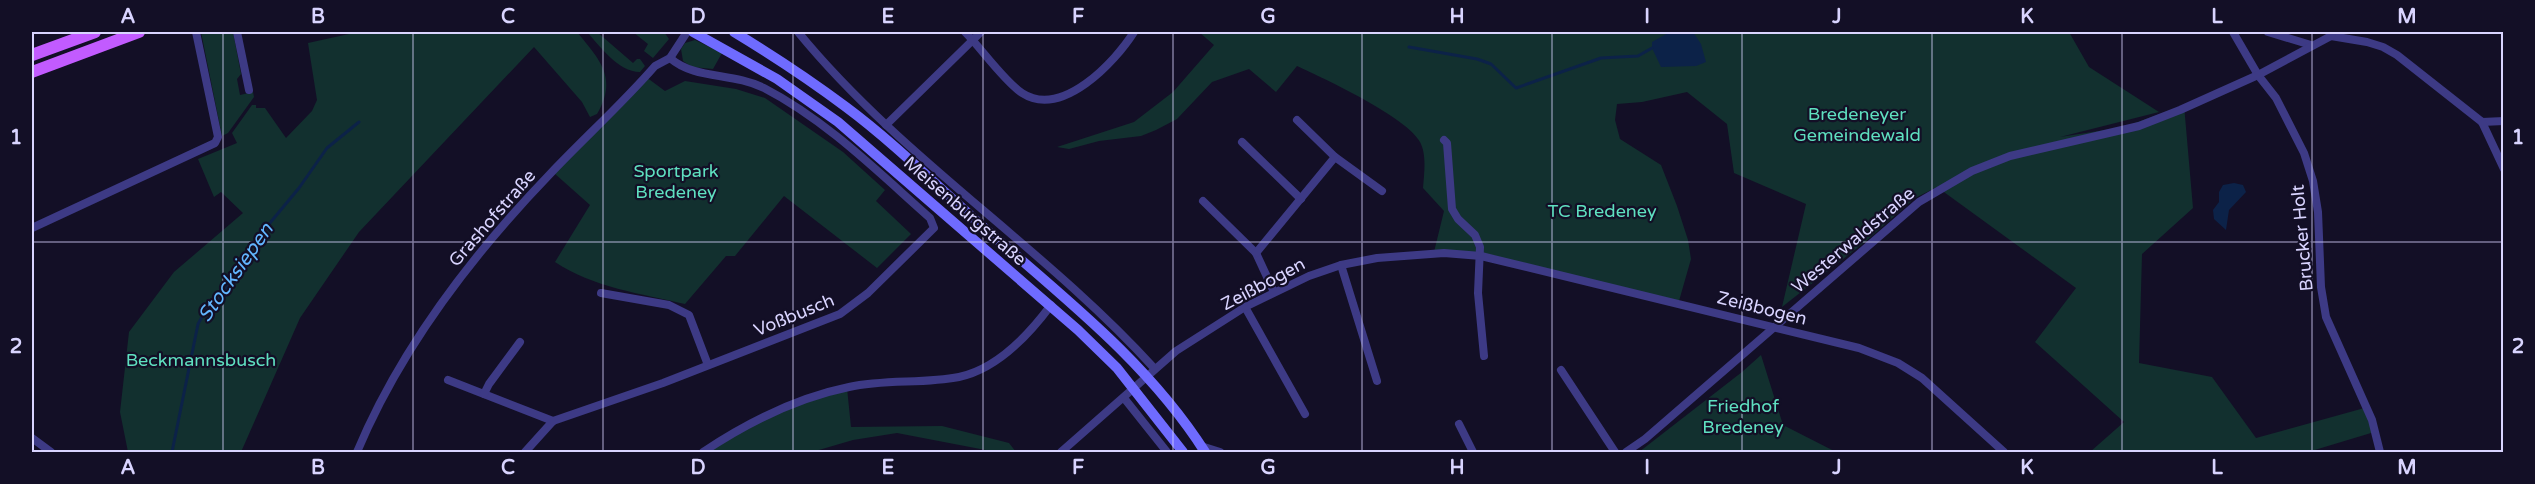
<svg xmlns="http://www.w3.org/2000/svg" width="2535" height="484" viewBox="0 0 2535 484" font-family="'Varela Round',sans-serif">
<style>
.green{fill:#12302f}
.water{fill:#0c2248}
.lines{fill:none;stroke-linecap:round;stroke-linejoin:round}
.stream{stroke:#0c2248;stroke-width:3}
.street{stroke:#3d3a85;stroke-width:8}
.secondary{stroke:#6f6bff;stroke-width:10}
.primary{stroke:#c25bff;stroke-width:12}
.grid{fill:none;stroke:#d9d4ff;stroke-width:1.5;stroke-opacity:0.55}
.labels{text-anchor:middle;stroke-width:4.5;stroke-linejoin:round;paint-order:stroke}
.park-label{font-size:18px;fill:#5fe0c0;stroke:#130f26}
.street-label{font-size:18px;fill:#d9d4ff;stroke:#130f26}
.water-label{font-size:20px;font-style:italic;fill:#62b6ff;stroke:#130f26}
.neatline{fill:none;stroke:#d9d4ff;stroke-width:2}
.grid-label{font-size:20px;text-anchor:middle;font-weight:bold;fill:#d9d4ff}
</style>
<rect width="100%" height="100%" fill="#130f26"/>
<g class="green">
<path d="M201,32H233L241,74L237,79L240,95L253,92L254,97L228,133L222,136Z"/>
<path d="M358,32H577C600,60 618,78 597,114L590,117L582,102L534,47L359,232L300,318L241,452H128L120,412L129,332L174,272L243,213L221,192L214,197L198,159L237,143L232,133L252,105H256V108H265L286,138L312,111L317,100L308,43Z"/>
<path d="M587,32H597L633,63L637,59H640L645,66L640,72C618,72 600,46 587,32Z"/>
<path d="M633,32H664L669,39L653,58L644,51L648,44Z"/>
<path d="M1199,32H2069L2089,67L2159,112L2060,137L2124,127L2184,105L2193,208L2142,254L2139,363L2212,377L2256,438L2368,407L2372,420L2371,433L2308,452H2090L2124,422L2035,342L2076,288L1937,187L1915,198L1866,241L1782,307L1806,204L1734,173L1727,124L1687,92L1642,102L1617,104L1615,120L1620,139L1661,165L1677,206L1688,240L1691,259L1679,301L1483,256L1434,252L1444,211L1423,188C1424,174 1427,155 1420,142C1407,117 1325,79 1297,66L1276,92L1249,69L1212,82L1177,119L1156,130L1141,136L1099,141L1069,149L1057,147L1134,122L1173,92L1214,45Z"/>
<path d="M695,40L722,53L713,69L692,67L683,61L681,49L685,43Z"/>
<path d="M646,77L665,91L685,81L736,89L765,98L843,152L885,190L876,201L911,234L877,268L784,196L735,256H726L685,304C642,294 592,287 555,262L590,205L554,173Z"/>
<path d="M1761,355L1783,425L1836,452H1639L1742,372Z"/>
<path d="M847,388L851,427L942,426L1009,443L1016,452H996L897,433L853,440L812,452H706L779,410Z"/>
</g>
<g class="water">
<path d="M1670,32H1693L1701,44L1706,62L1696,66L1661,67L1652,48V42Z"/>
<path d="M2234,183L2243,185L2246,192L2229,210L2226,230L2214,219L2213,210L2219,202V192L2223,185Z"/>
</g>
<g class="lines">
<g class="stream">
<path d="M1409,47L1477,59L1491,64L1516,88L1601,58L1638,56L1652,48"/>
<path d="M172,452L198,324L206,310L223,296L240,259L299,188L327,148L359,122"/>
</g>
<g class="street">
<path d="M237,32L249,90"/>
<path d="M798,32C902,159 1044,247 1154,368"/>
<path d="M965,32C981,48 1004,81 1022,93C1062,119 1115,62 1134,32"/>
<path d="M2233,32L2258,75L2276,98L2304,153L2313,181L2318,212L2321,287L2326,317L2372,420L2380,452"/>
<path d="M2268,32L2311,45"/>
<path d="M2331,36L2367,42L2383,47L2397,55L2482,122L2504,121"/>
<path d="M1297,120L1335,157L1382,191"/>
<path d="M2482,122L2504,169"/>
<path d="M886,125L981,32"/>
<path d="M1444,140L1447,143L1452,209L1458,219L1475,235L1480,247L1478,293L1484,356"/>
<path d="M1242,142L1301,199"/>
<path d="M1203,201L1256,253L1274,292"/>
<path d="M32,228L215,143L218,137L196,32"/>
<path d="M1256,253L1335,157"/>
<path d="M1341,265L1377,381"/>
<path d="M601,293L669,305L689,315L708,365"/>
<path d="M1245,307L1305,414"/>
<path d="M1561,370L1615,452"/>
<path d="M448,380L553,421"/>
<path d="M484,394L489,384L520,342"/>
<path d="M1124,398L1167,452"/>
<path d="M1459,424L1473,452"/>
<path d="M32,438L51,452"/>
<path d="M1201,446L1220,452"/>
<path d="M357,452C401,347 471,256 550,174C584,138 622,104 655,66L670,58L687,32"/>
<path d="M525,452L553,421L663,383L840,314L868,293L934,228L930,218C878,172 826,120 764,88C732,72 695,80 670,58"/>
<path d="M703,452C748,422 795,398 849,387C885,379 923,384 959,377C997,369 1028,336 1051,305"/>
<path d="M1061,452L1176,351L1245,307L1309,276L1341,265L1377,258L1444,253L1481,256L1859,348L1898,363L1922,378L2004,452"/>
<path d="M1626,452L1645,439L1919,202L1972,171L2010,156L2139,126L2180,110L2258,75L2331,36L2332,32"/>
</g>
<g class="secondary">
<path d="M693,32L777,79L838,122L1078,330L1117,368L1183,452"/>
<path d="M734,32C772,55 810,80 846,107C897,145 942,191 990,233C1067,300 1150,365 1205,452"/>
</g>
<g class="primary">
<path d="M32,55L95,32"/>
<path d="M32,72L139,32"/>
</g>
</g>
<path class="grid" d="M223,32V452M413,32V452M603,32V452M793,32V452M983,32V452M1173,32V452M1362,32V452M1552,32V452M1742,32V452M1932,32V452M2122,32V452M2312,32V452M32,242H2504"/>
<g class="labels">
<g class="park-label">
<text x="1857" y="120">Bredeneyer<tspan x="1857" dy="21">Gemeindewald</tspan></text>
<text x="676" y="177">Sportpark<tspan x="676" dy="21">Bredeney</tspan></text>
<text x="1602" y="217">TC Bredeney</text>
<text x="201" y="366">Beckmannsbusch</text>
<text x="1743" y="412">Friedhof<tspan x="1743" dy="21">Bredeney</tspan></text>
</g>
<g class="street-label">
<text transform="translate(965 211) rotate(41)" y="6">Meisenburgstraße</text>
<text transform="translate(492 218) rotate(-49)" y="6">Grashofstraße</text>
<text transform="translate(2302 238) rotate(-95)" y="6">Brucker Holt</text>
<text transform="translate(1853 240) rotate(-40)" y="6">Westerwaldstraße</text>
<text transform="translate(1263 284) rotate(-28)" y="6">Zeißbogen</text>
<text transform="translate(1762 308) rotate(14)" y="6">Zeißbogen</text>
<text transform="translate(794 315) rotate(-22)" y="6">Voßbusch</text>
</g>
<g class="water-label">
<text transform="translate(235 272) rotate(-55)" y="7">Stocksiepen</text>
</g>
</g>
<rect width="2535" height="484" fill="none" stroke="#130f26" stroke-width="66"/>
<rect x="33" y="33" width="2469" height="418" class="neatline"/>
<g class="grid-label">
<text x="128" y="23">A</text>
<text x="318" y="23">B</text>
<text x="508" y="23">C</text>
<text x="698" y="23">D</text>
<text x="888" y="23">E</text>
<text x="1078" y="23">F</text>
<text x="1268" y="23">G</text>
<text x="1457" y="23">H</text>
<text x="1647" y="23">I</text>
<text x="1837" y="23">J</text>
<text x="2027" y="23">K</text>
<text x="2217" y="23">L</text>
<text x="2407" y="23">M</text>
<text x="16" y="144">1</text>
<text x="2518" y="144">1</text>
<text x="16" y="353">2</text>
<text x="2518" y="353">2</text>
<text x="128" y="474">A</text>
<text x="318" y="474">B</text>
<text x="508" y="474">C</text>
<text x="698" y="474">D</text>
<text x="888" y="474">E</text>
<text x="1078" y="474">F</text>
<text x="1268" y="474">G</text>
<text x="1457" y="474">H</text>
<text x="1647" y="474">I</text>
<text x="1837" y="474">J</text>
<text x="2027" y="474">K</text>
<text x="2217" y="474">L</text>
<text x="2407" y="474">M</text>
</g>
</svg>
